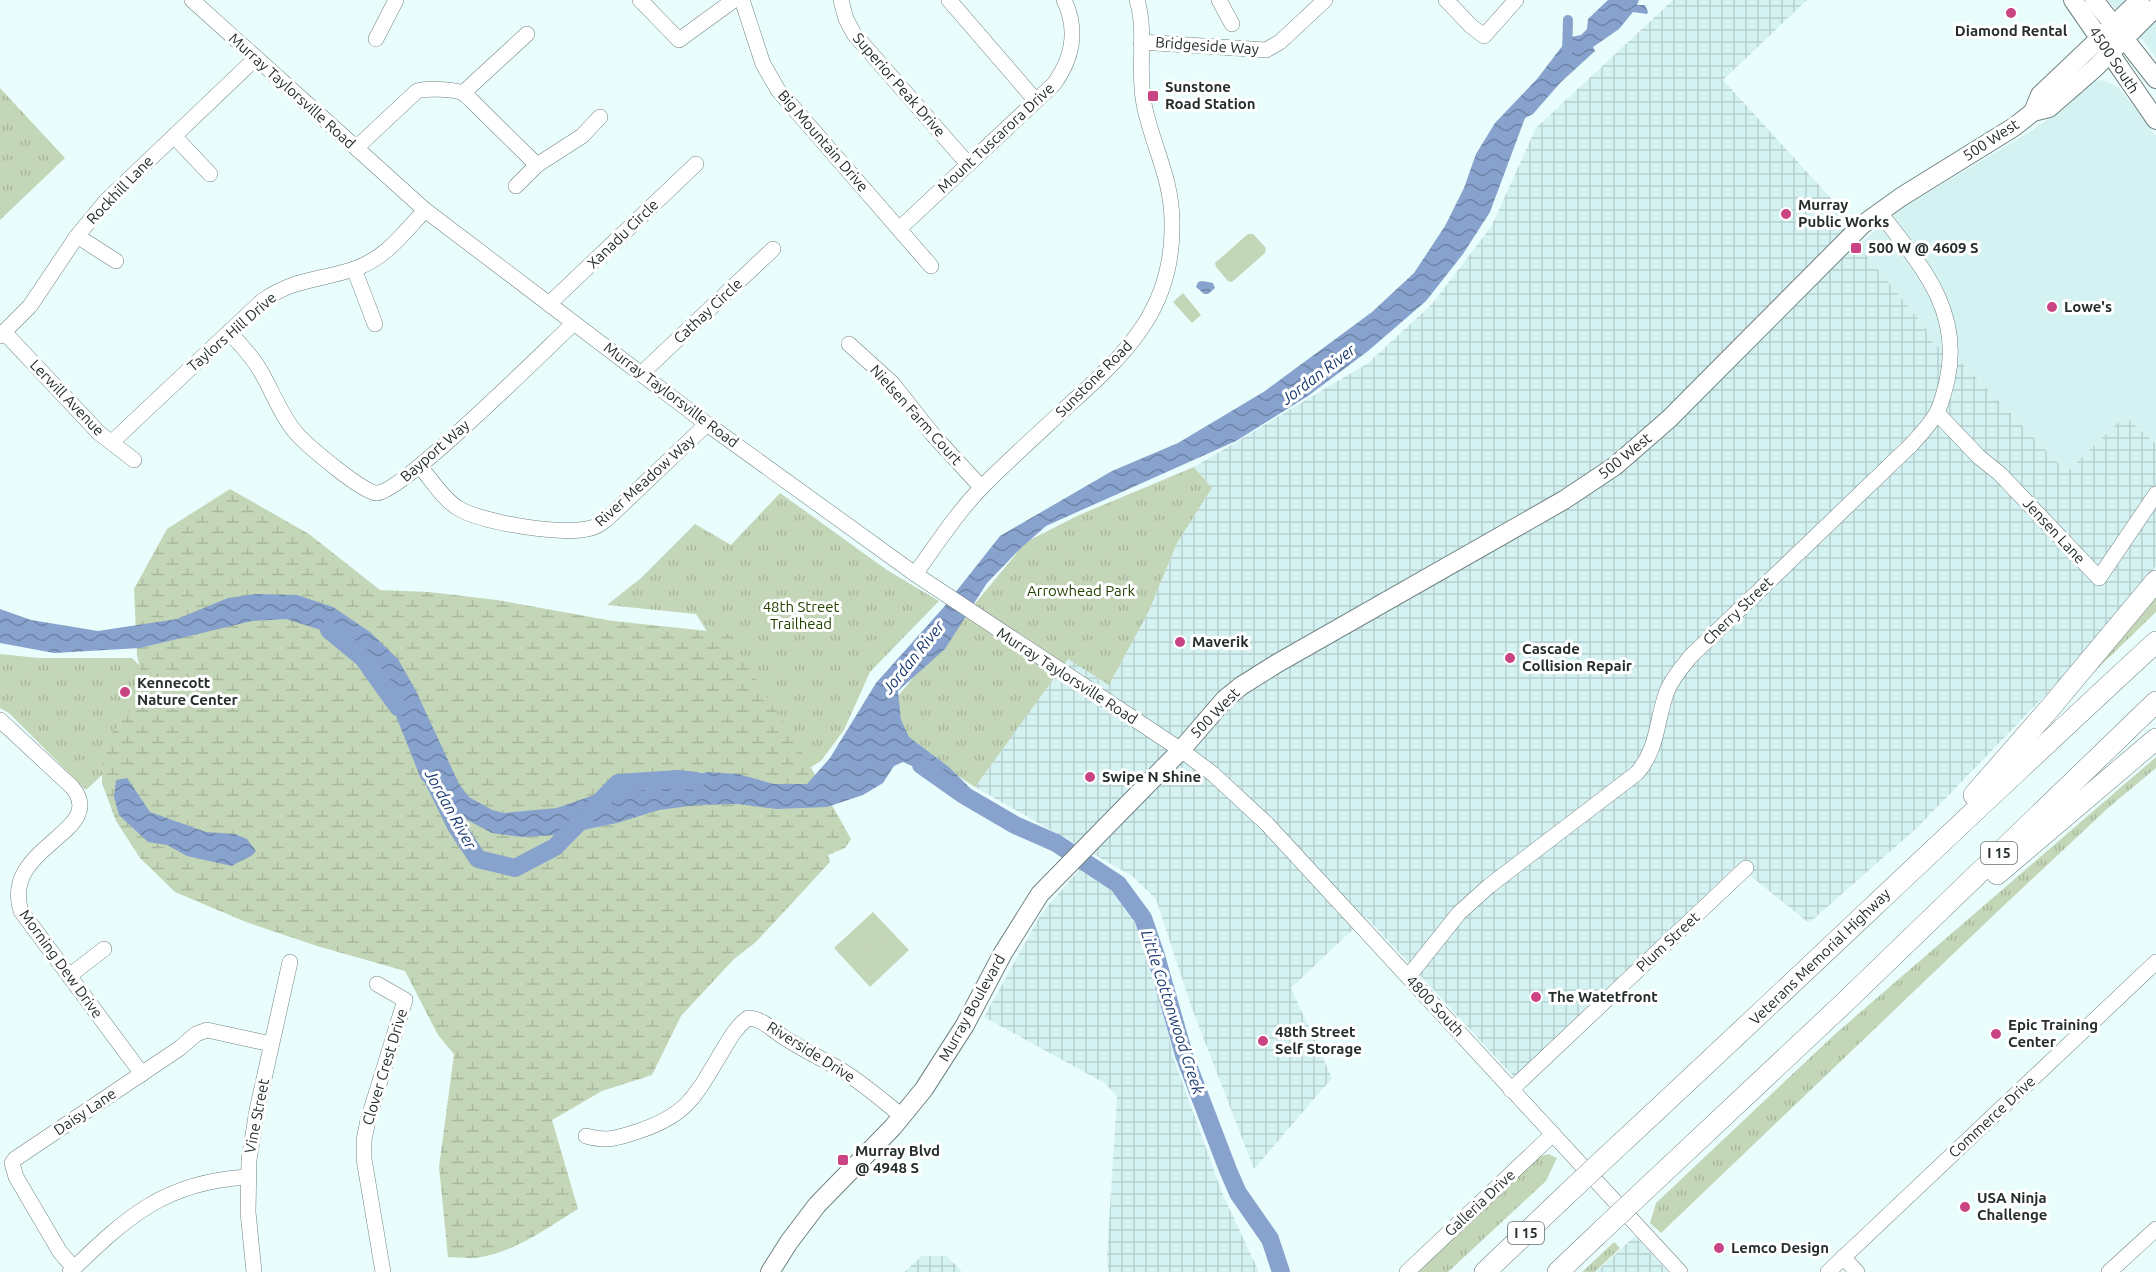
<svg xmlns="http://www.w3.org/2000/svg" width="2156" height="1272" viewBox="0 0 2156 1272" font-family="Ubuntu,sans-serif">
<style>
.built{fill:#d5f2f2}
.industrial{fill:url(#industrial-grid)}
.grass{fill:url(#grass-tufts)}
.wetland{fill:url(#wetland-marsh)}
.pitch{fill:#c4d6b8}
.water{fill:url(#water-waves)}
.lines{fill:none;stroke-linecap:round;stroke-linejoin:round}
.canal{stroke:#87a2cd;stroke-width:10}
.river{stroke:#87a2cd;stroke-width:18}
.minor-casing{stroke:#718282;stroke-width:16}
.major-casing{stroke:#718282;stroke-width:20}
.highway-casing{stroke:#718282;stroke-width:22}
.minor{stroke:#fff;stroke-width:15}
.major{stroke:#fff;stroke-width:18}
.highway{stroke:#fff;stroke-width:21}
.highway-bridge-casing{stroke:#718282;stroke-width:22;stroke-linecap:butt}
.highway-bridge{stroke:#fff;stroke-width:21}
.poi-dot{fill:#ca4383;stroke:#fff;stroke-width:2}
.labels{text-anchor:middle;stroke-width:6;stroke-linejoin:round;paint-order:stroke}
.shield{fill:#fff;stroke:#676c6c;stroke-width:1.5}
.shield-label{font-size:14px;font-weight:bold;fill:#262d2d}
.poi-label{font-size:15px;font-weight:bold;fill:#262d2d;stroke:#fff;text-anchor:start}
.street-label{font-size:15px;fill:#262d2d;stroke:#fff}
.park-label{font-size:15px;fill:#224300;stroke:#fff}
.water-label{font-size:16px;font-style:italic;fill:#1a3b71;stroke:#fff}
</style>
<defs>
<pattern id="industrial-grid" width="8" height="8" patternUnits="userSpaceOnUse" patternTransform="scale(1.5)"><rect width="8" height="8" fill="#d5f2f2"/><path d="M0 4h8M4 0v8" fill="none" stroke="#b7d0d0"/></pattern>
<pattern id="grass-tufts" width="24" height="20" patternUnits="userSpaceOnUse" patternTransform="scale(1.5)"><rect width="24" height="20" fill="#c4d6b8"/><path d="M3 7l-1-3M5 7V3M7 7l1-3M15 17l-1-3M17 17v-4M19 17l1-3" fill="none" stroke="#a8b89e"/></pattern>
<pattern id="wetland-marsh" width="20" height="14" patternUnits="userSpaceOnUse" patternTransform="scale(1.5)"><rect width="20" height="14" fill="#c4d6b8"/><path d="M1 5h8M5 5V1M11 12h8M15 12V8" fill="none" stroke="#a8b89e"/></pattern>
<pattern id="water-waves" width="16" height="10" patternUnits="userSpaceOnUse" patternTransform="scale(1.5)"><rect width="16" height="10" fill="#87a2cd"/><path d="M0 5q4-4 8 0t8 0" fill="none" stroke="#6e84a7"/></pattern>
</defs>
<rect width="100%" height="100%" fill="#eafdfd"/>
<g class="built">
<path d="M2108,0H2156V58L2145,43Z"/>
<path d="M2099,80L2107,81L2119,88L2156,136V444L2125,416L2067,472L1963,364L1933,343L1925,327L1858,245L1902,208L2028,133L2059,112L2092,83Z"/>
</g>
<g class="industrial">
<path d="M1673,0H1807L1723,80L1849,218L1858,245L1925,327L1933,343L1963,364L2067,472L2125,416L2156,444V566L2057,683L1918,827L1809,923L1737,865L1514,1077L1366,917L1291,988L1332,1078L1254,1169L1191,1006L1156,899L1132,876L975,787L1068,658L1109,685L1149,611L1177,543L1212,488L1194,467L1368,363L1432,304L1491,227L1536,128Z"/>
<path d="M1080,869L1125,900L1151,963L1175,1062L1223,1195L1259,1272H1108L1107,1255L1117,1097L1106,1084L984,1017L1041,914Z"/>
<path d="M1635,1236L1668,1272H1596Z"/>
<path d="M922,1256H947L962,1272H904Z"/>
</g>
<g class="grass">
<path d="M0,88L65,158L0,220Z"/>
<path d="M1194,467L1212,488L1177,543L1149,611L1109,685L1068,659L975,787L918,750L901,728L898,696L1026,542L1079,515Z"/>
<path d="M780,493L887,570L939,601L870,672L844,730L821,761L791,779L749,699L696,614L607,605L641,578L695,524L731,545Z"/>
<path d="M2156,594V612L2092,674Z"/>
<path d="M0,654L39,658H132L178,704L86,790L9,713L0,708Z"/>
<path d="M2156,757V768L2108,808L1997,912L1661,1233L1650,1223L1656,1203L1834,1035Z"/>
<path d="M873,912L909,950L870,987L834,948Z"/>
<path d="M1548,1154L1557,1158L1546,1181L1448,1272H1416L1538,1157Z"/>
<path d="M1614,1242L1620,1248L1595,1272H1582Z"/>
</g>
<path class="wetland" d="M230,489L309,534L380,590L429,592L497,600L613,621L727,633L805,757L851,839L845,848L828,855L830,862L756,942L734,959L681,1016L652,1075L602,1091L552,1120L578,1209C547,1228 518,1250 481,1257C470,1259 458,1257 448,1257L439,1167L454,1054L438,1035L405,971L317,946L246,922L175,892L140,858L116,821L102,783V745L146,692L137,656L134,589L167,529Z"/>
<g class="pitch">
<path d="M1248,234H1253L1266,248L1265,253L1232,282L1228,281L1216,267L1215,263Z"/>
<path d="M1183,293L1201,315L1192,323L1173,302Z"/>
<path d="M871,914L888,932L872,947L855,929Z"/>
<path d="M852,932L869,950L853,965L835,947Z"/>
<path d="M887,941L898,953L873,977L862,965Z"/>
</g>
<g class="water">
<path d="M1608,0H1639L1637,5H1645L1648,12L1647,14L1633,12L1619,29L1593,47L1595,51L1560,83L1533,114L1525,118L1490,212L1463,254L1426,301L1368,351L1308,396L1236,441L1046,526L1021,548L987,583L945,649L898,691L901,720L909,737L949,767L971,789L948,782L903,762L894,766L883,783L863,795L827,807L776,809L738,804L697,805L659,810L617,823L558,835L521,837L492,833L454,813L421,779L383,683L350,646L318,629L286,619L252,621L140,648L54,653L0,643V609L31,620L98,631L177,619L228,598L256,594L297,595L333,607L370,632L398,659L416,691L459,784L469,797L492,810L504,813L557,808L600,793L708,772L738,774L774,784H807L830,758L876,683L943,608L1000,536L1112,471L1178,443L1265,391L1372,312L1414,273L1445,226L1464,188L1476,154L1495,123L1537,79L1563,45L1571,37L1581,35L1587,29L1588,19Z"/>
<path d="M1202,281L1213,283L1215,288L1208,294H1204L1196,287L1198,282Z"/>
<path d="M127,778L150,812L206,832L235,834L247,839L256,851C250,859 240,860 232,866L187,856L167,845L148,842L119,815L114,797L116,780Z"/>
</g>
<g class="lines">
<path class="canal" d="M1567,54L1568,20"/>
<g class="river">
<path d="M329,630L363,658L398,707"/>
<path d="M921,765L962,794L1015,825L1056,843L1118,884L1143,918L1156,956L1184,1055L1228,1170L1238,1193L1270,1239L1281,1272"/>
<path d="M435,783L456,826L478,859L515,868L555,847L618,783L678,779L696,781"/>
</g>
<defs>
<g id="minor">
<path d="M192,0L425,210L549,304L707,424L915,574L1181,750L1213,774L1267,824L1680,1272"/>
<path d="M640,0L679,40L734,0"/>
<path d="M742,0L763,64L778,90L931,266"/>
<path d="M841,0L846,19L854,34L968,164"/>
<path d="M949,0L1036,101"/>
<path d="M1219,0L1232,24"/>
<path d="M1446,0L1471,26L1484,36L1516,0"/>
<path d="M376,39L396,0"/>
<path d="M1141,42L1266,50L1280,42L1325,0"/>
<path d="M463,93L527,34"/>
<path d="M174,136L210,174"/>
<path d="M356,148L417,91C426,88 454,89 463,93C464,94 470,99 471,100L537,165"/>
<path d="M516,186L537,165L582,136L600,117"/>
<path d="M899,229L1054,84C1073,58 1078,29 1064,0"/>
<path d="M77,236L116,261"/>
<path d="M354,269L375,324"/>
<path d="M549,304L696,164"/>
<path d="M4,332L99,433L134,460"/>
<path d="M229,332C239,343 250,354 258,367C272,389 280,415 297,434C308,446 364,494 377,493C403,492 546,349 574,323"/>
<path d="M0,336L30,306L77,236L106,201L256,58"/>
<path d="M849,344L892,383L934,436L981,487"/>
<path d="M642,373L773,249"/>
<path d="M1937,413L1979,457L2000,474L2099,578L2156,494"/>
<path d="M112,442L262,301C295,278 318,281 354,269C385,259 404,233 425,210"/>
<path d="M420,467C432,480 443,499 458,508C482,523 565,536 591,528C597,527 602,523 607,519L707,424"/>
<path d="M915,574C937,544 958,511 984,485C1012,457 1041,431 1070,404C1129,351 1174,307 1172,222C1172,178 1152,145 1144,104C1137,70 1147,33 1137,0"/>
<path d="M0,720L72,787C110,832 0,846 21,911L142,1074"/>
<path d="M69,976L104,949"/>
<path d="M1408,977L1459,913L1489,886L1637,773C1659,747 1656,720 1667,691C1673,677 1682,667 1691,656L1911,445C1920,435 1931,424 1937,412C1942,403 1944,392 1947,381C1963,310 1920,264 1879,212"/>
<path d="M377,984L405,1000L368,1120L364,1140V1159L383,1272"/>
<path d="M1511,1090L1746,868"/>
<path d="M586,1136C608,1142 618,1138 639,1131C690,1114 696,1094 723,1050C730,1038 736,1027 748,1018C763,1018 775,1033 788,1040C807,1052 827,1061 846,1073C866,1086 883,1101 902,1116"/>
<path d="M1843,1257L1857,1272"/>
<path d="M74,1268L60,1252L16,1177L12,1163L15,1159L180,1048L196,1034L207,1030L271,1044"/>
<path d="M70,1272C127,1217 164,1182 247,1177"/>
<path d="M254,1272L248,1212L249,1160L257,1110L290,962"/>
<path d="M1407,1272L1553,1134"/>
<path d="M1828,1272L2156,962"/>
<path d="M2109,1272L2156,1229"/>
</g>
<g id="major">
<path d="M2073,0L2156,120"/>
<path d="M2094,0L2156,79"/>
<path d="M2033,112L2040,95L2140,0"/>
<path d="M770,1272L789,1242L817,1205L893,1127L924,1089L965,1025L1003,953L1040,894L1181,750L1225,699L1241,686L1276,664L1564,500L1615,466L1669,419L1862,225L1901,197L2014,127L2033,112L2049,108L2095,68L2156,7"/>
</g>
<g id="highway">
<path d="M1974,795L2050,708L2156,581"/>
<path d="M1997,874L2156,739"/>
<path d="M1616,1148C1797,980 1975,809 2156,642"/>
<path d="M1648,1187L1843,1004L2156,702"/>
<path d="M1485,1272L1568,1193"/>
<path d="M1558,1272L1598,1234"/>
</g>
</defs>
<use href="#minor" class="minor-casing"/>
<use href="#major" class="major-casing"/>
<use href="#highway" class="highway-casing"/>
<use href="#minor" class="minor"/>
<use href="#major" class="major"/>
<use href="#highway" class="highway"/>
<defs>
<g id="highway-bridge">
<path d="M1568,1193L1616,1148"/>
<path d="M1598,1234L1648,1187"/>
</g>
</defs>
<use href="#highway-bridge" class="highway-bridge-casing"/>
<use href="#highway-bridge" class="highway-bridge"/>
</g>
<g class="poi-dot">
<circle cx="2011" cy="13" r="6"/>
<rect x="1147" y="90" width="12" height="12" rx="3"/>
<circle cx="1786" cy="214" r="6"/>
<rect x="1850" y="242" width="12" height="12" rx="3"/>
<circle cx="2052" cy="307" r="6"/>
<circle cx="1180" cy="642" r="6"/>
<circle cx="1510" cy="658" r="6"/>
<circle cx="125" cy="692" r="6"/>
<circle cx="1090" cy="777" r="6"/>
<circle cx="1536" cy="997" r="6"/>
<circle cx="1996" cy="1034" r="6"/>
<circle cx="1263" cy="1041" r="6"/>
<rect x="837" y="1154" width="12" height="12" rx="3"/>
<circle cx="1965" cy="1207" r="6"/>
<circle cx="1719" cy="1248" r="6"/>
</g>
<g class="labels">
<g class="shield">
<rect x="1981" y="842" width="36" height="22" rx="4.5"/>
<rect x="1508" y="1222" width="36" height="22" rx="4.5"/>
</g>
<g class="shield-label">
<text x="1999" y="858">I 15</text>
<text x="1526" y="1238">I 15</text>
</g>
<g class="poi-label">
<text x="2011" y="36" text-anchor="middle">Diamond Rental</text>
<text x="1165" y="92">Sunstone<tspan x="1165" dy="17">Road Station</tspan></text>
<text x="1798" y="210">Murray<tspan x="1798" dy="17">Public Works</tspan></text>
<text x="1868" y="253">500 W @ 4609 S</text>
<text x="2064" y="312">Lowe's</text>
<text x="1192" y="647">Maverik</text>
<text x="1522" y="654">Cascade<tspan x="1522" dy="17">Collision Repair</tspan></text>
<text x="137" y="688">Kennecott<tspan x="137" dy="17">Nature Center</tspan></text>
<text x="1102" y="782">Swipe N Shine</text>
<text x="1548" y="1002">The Watetfront</text>
<text x="2008" y="1030">Epic Training<tspan x="2008" dy="17">Center</tspan></text>
<text x="1275" y="1037">48th Street<tspan x="1275" dy="17">Self Storage</tspan></text>
<text x="855" y="1156">Murray Blvd<tspan x="855" dy="17">@ 4948 S</tspan></text>
<text x="1977" y="1203">USA Ninja<tspan x="1977" dy="17">Challenge</tspan></text>
<text x="1731" y="1253">Lemco Design</text>
</g>
<g class="street-label">
<text transform="translate(1207 46) rotate(4)" y="5">Bridgeside Way</text>
<text transform="translate(2114 60) rotate(56)" y="5">4500 South</text>
<text transform="translate(899 85) rotate(49)" y="5">Superior Peak Drive</text>
<text transform="translate(292 91) rotate(42)" y="5">Murray Taylorsville Road</text>
<text transform="translate(996 138) rotate(-43)" y="5">Mount Tuscarora Drive</text>
<text transform="translate(1991 140) rotate(-33)" y="5">500 West</text>
<text transform="translate(823 141) rotate(49)" y="5">Big Mountain Drive</text>
<text transform="translate(120 190) rotate(-46)" y="5">Rockhill Lane</text>
<text transform="translate(623 234) rotate(-44)" y="5">Xanadu Circle</text>
<text transform="translate(708 311) rotate(-43)" y="5">Cathay Circle</text>
<text transform="translate(232 332) rotate(-41)" y="5">Taylors Hill Drive</text>
<text transform="translate(1094 379) rotate(-45)" y="5">Sunstone Road</text>
<text transform="translate(671 395) rotate(37)" y="5">Murray Taylorsville Road</text>
<text transform="translate(67 398) rotate(46)" y="5">Lerwill Avenue</text>
<text transform="translate(916 415) rotate(48)" y="5">Nielsen Farm Court</text>
<text transform="translate(435 451) rotate(-41)" y="5">Bayport Way</text>
<text transform="translate(1625 456) rotate(-39)" y="5">500 West</text>
<text transform="translate(645 481) rotate(-42)" y="5">River Meadow Way</text>
<text transform="translate(2054 531) rotate(47)" y="5">Jensen Lane</text>
<text transform="translate(1738 611) rotate(-44)" y="5">Cherry Street</text>
<text transform="translate(1067 676) rotate(33)" y="5">Murray Taylorsville Road</text>
<text transform="translate(1215 713) rotate(-46)" y="5">500 West</text>
<text transform="translate(1668 942) rotate(-43)" y="5">Plum Street</text>
<text transform="translate(1820 957) rotate(-44)" y="5">Veterans Memorial Highway</text>
<text transform="translate(61 964) rotate(54)" y="5">Morning Dew Drive</text>
<text transform="translate(1435 1006) rotate(47)" y="5">4800 South</text>
<text transform="translate(972 1008) rotate(-61)" y="5">Murray Boulevard</text>
<text transform="translate(811 1052) rotate(32)" y="5">Riverside Drive</text>
<text transform="translate(385 1067) rotate(-73)" y="5">Clover Crest Drive</text>
<text transform="translate(85 1112) rotate(-34)" y="5">Daisy Lane</text>
<text transform="translate(257 1116) rotate(-79)" y="5">Vine Street</text>
<text transform="translate(1992 1117) rotate(-43)" y="5">Commerce Drive</text>
<text transform="translate(1480 1203) rotate(-43)" y="5">Galleria Drive</text>
</g>
<g class="park-label">
<text x="1081" y="596">Arrowhead Park</text>
<text x="801" y="612">48th Street<tspan x="801" dy="17">Trailhead</tspan></text>
</g>
<g class="water-label">
<text transform="translate(1318 374) rotate(-37)" y="6">Jordan River</text>
<text transform="translate(913 657) rotate(-51)" y="6">Jordan River</text>
<text transform="translate(451 809) rotate(61)" y="6">Jordan River</text>
<text transform="translate(1173 1012) rotate(72)" y="6">Little Cottonwood Creek</text>
</g>
</g>
</svg>
